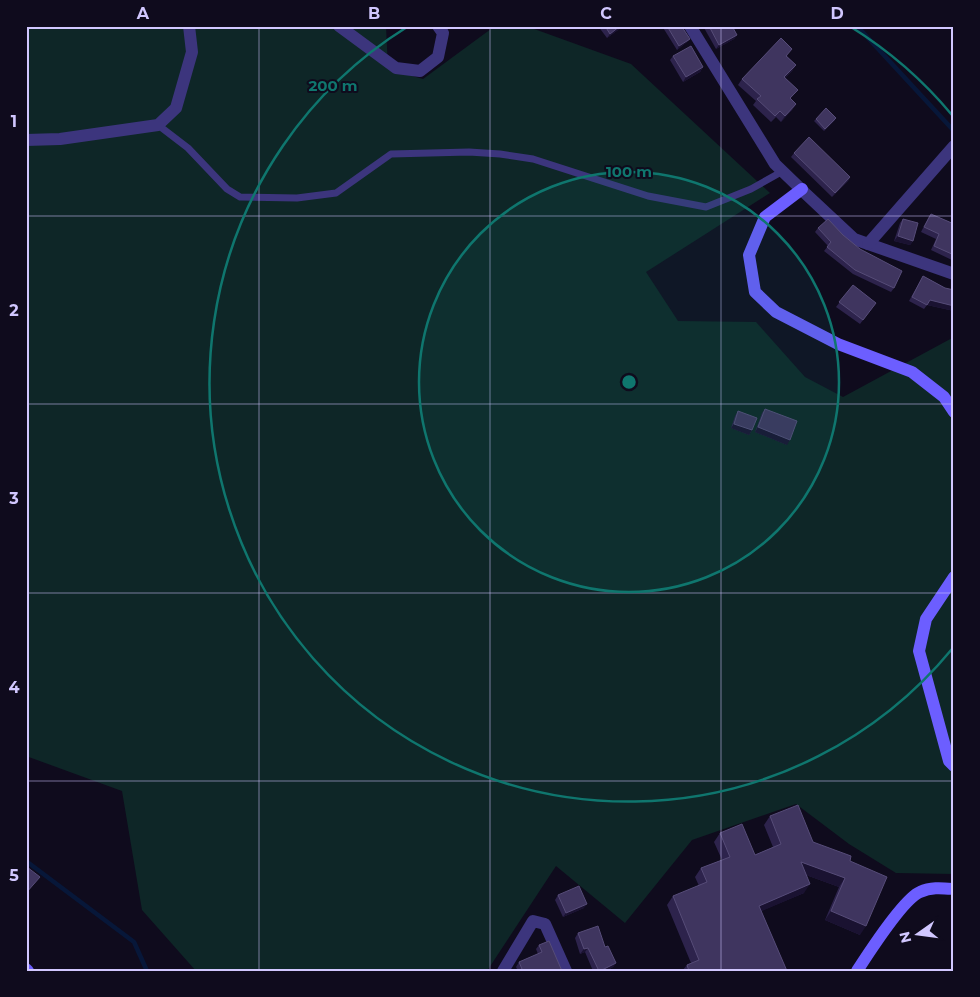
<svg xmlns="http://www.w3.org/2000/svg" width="980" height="997" viewBox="0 0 980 997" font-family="Montserrat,sans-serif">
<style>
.green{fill:#0e2627}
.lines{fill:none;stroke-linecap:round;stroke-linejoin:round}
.stream{stroke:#071739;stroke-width:4.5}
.lane{stroke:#3c357d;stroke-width:7}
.street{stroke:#3c357d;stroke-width:12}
.secondary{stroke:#6c5eff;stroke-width:12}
.wall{fill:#2d234c}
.shaded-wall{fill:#1a1231}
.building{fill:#3f355f;stroke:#564c78}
.grid{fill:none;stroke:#d1c7ff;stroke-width:1;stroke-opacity:0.55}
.ring{fill:none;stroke:#0f766e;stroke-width:2.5}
.centre{fill:#0f766e;stroke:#0f0b1d;stroke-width:2.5}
.ring-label{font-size:15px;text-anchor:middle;font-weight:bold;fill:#0f766e;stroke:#0f0b1d;stroke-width:4;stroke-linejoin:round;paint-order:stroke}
.neatline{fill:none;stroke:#d1c7ff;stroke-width:2}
.grid-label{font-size:16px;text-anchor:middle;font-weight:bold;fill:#d1c7ff}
</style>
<rect width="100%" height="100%" fill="#0f0b1d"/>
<path class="green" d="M26,26H386L388,69L423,79L495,26H526L631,64L770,193L646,272L678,321L756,322L805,377L843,397L954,337V874L896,873L849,844L796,804L692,840L625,923L556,866L487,971H196L142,910L122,791L26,756Z"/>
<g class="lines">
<g class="stream">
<path d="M857,26L954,131"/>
<path d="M26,861L134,942L147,971"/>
</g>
<path class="lane" d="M158,125L188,148L227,189L240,197L297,198L336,193L391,154L469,152L500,154L533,159L648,196L706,207L751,189L783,171"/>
<g class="street">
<path d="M339,26L396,68L420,71L438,57L443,33L438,26"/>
<path d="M690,26L775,164L806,194L854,239L954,274"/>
<path d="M26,140L60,139L158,125L176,108L192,52L189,26"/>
<path d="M868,244L954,146"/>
<path d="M503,971L533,921L545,924L566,971"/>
</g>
<g class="secondary">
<path d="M802,189L765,217L749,255L755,292L776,312L838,344L912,372L944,397L954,412"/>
<path d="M954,577L926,619L919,651L949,761L954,766"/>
<path d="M26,969L28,971"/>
<path d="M857,971C868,954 903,899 920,892C931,887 941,888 954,889"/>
</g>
</g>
<g class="wall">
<path d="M598,26H621L618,30L607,38Z"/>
<path d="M662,26H684L683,28L690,39L687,42L677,50Z"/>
<path d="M703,26H732L737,35L734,39L716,49Z"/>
<path d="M788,55L787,56L796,65L792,71L785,78L798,90L790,99L796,104L792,110L781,122L776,117L771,122L753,105L756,101L738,85L742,79Z"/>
<path d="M673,56L703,67L700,72L683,82L670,60Z"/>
<path d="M816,119L835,120L824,131L814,121Z"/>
<path d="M794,153L850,177L848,181L832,197L791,157Z"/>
<path d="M931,214L954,224V261L931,250L936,239L921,232L928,218Z"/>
<path d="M903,219L913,241L910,245L894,241L900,223Z"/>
<path d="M818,228L894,288L891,292L853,274L824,251L828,246L815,232Z"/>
<path d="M923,276L945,288L954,290V311L927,305L924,309L909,301Z"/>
<path d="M853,285L876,303L860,324L836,307Z"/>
<path d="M765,409L787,445L755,432L762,413Z"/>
<path d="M738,411L752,430L749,435L731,428L735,416Z"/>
<path d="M770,816L813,842L850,861L860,935L825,920L839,887L806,875L804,893L761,911L787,971H682L687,965L691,963L667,905L673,896L699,886L695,877L701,868L722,860L714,842L720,833L755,855L773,847L764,825Z"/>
<path d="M558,895L584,908L563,917L555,900Z"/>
<path d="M578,933L605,947L616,963L613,967L606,971H593L585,952L580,954L575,938Z"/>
<path d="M539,945L562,971H518L516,967L519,962L538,954L536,949Z"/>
</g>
<g class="shaded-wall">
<path d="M621,26L618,30L607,38L610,34Z"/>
<path d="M737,35L734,39L716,49L719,45Z"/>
<path d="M690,39L687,42L677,50L679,46Z"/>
<path d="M796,65L792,71L780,83L784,77Z"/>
<path d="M703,67L700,72L683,82L686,77Z"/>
<path d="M796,104L792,110L781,122L785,116Z"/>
<path d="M850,177L848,181L832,197L835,193Z"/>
<path d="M898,236L913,241L910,245L894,241Z"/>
<path d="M930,300L954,306V311L927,305Z"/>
<path d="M734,424L752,430L749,435L731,428Z"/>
<path d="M758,427L790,440L787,445L755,432Z"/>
<path d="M801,862L845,878L839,887L795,871Z"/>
<path d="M810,884L804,893L753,915L759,906Z"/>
<path d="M587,904L584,908L563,917L566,913Z"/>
<path d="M831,911L866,926L860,935L825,920Z"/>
<path d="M588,948L585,952L580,954L584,949Z"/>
<path d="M616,963L613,967L606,971H600Z"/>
</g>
<g class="building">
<path d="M605,26H620L610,34Z"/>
<path d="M667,26H683L682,27L690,39L679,46Z"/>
<path d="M709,26H732L737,35L719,45Z"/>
<path d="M781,38L792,49L786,56L796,65L784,77L798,90L790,98L796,104L785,116L780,111L775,116L757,99L761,96L742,79Z"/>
<path d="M691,46L703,67L686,77L673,56Z"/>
<path d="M826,108L836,118L825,129L816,119Z"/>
<path d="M809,137L850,177L835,193L794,153Z"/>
<path d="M931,214L954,224V255L934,246L939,234L924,227Z"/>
<path d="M828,219L843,235L860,249L902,271L894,288L855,270L827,247L831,242L818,228Z"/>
<path d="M903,219L918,223L913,241L898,236Z"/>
<path d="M923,276L945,288L954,290V306L930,300L927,305L912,297Z"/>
<path d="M853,285L876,303L863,320L839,302Z"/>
<path d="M765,409L797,421L790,440L758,427Z"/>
<path d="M738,411L757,418L752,430L734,424Z"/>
<path d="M798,805L813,842L851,856L850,861L887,877L866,926L831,911L845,878L801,862L810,884L759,906L787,971H689L687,965L699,960L673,896L707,882L701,868L730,857L720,833L742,824L755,855L781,844L770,816Z"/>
<path d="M27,867L40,877L26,893V868Z"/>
<path d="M579,886L587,904L566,913L558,895Z"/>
<path d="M598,926L605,947L608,946L616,963L600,971H599L588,948L584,949L578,933Z"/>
<path d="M549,941L562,971H518L522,969L519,962L542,952L539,945Z"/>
</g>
<path class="grid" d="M259,26V971M490,26V971M721,26V971M26,216H954M26,404H954M26,593H954M26,781H954"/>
<circle cx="629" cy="382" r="210" fill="#0f766e" fill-opacity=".12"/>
<g class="ring">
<circle cx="629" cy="382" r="210"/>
<path d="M952 649A419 419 0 1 1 407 27M851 27A419 419 0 0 1 952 115"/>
</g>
<circle cx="629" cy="382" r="8" class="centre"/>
<g class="ring-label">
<text x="333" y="91">200 m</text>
<text x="629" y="177">100 m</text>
</g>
<rect width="980" height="997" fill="none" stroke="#0f0b1d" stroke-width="55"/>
<g transform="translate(918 934) rotate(256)" stroke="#0f0b1d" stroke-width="4" paint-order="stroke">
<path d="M0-4L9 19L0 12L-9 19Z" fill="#d1c7ff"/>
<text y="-8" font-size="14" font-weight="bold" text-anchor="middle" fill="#d1c7ff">N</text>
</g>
<rect x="28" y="28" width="924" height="942" class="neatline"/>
<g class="grid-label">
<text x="143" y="19">A</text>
<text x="374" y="19">B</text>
<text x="606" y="19">C</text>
<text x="837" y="19">D</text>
<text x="14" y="127">1</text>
<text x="14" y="316">2</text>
<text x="14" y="504">3</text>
<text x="14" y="693">4</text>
<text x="14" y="881">5</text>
</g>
</svg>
